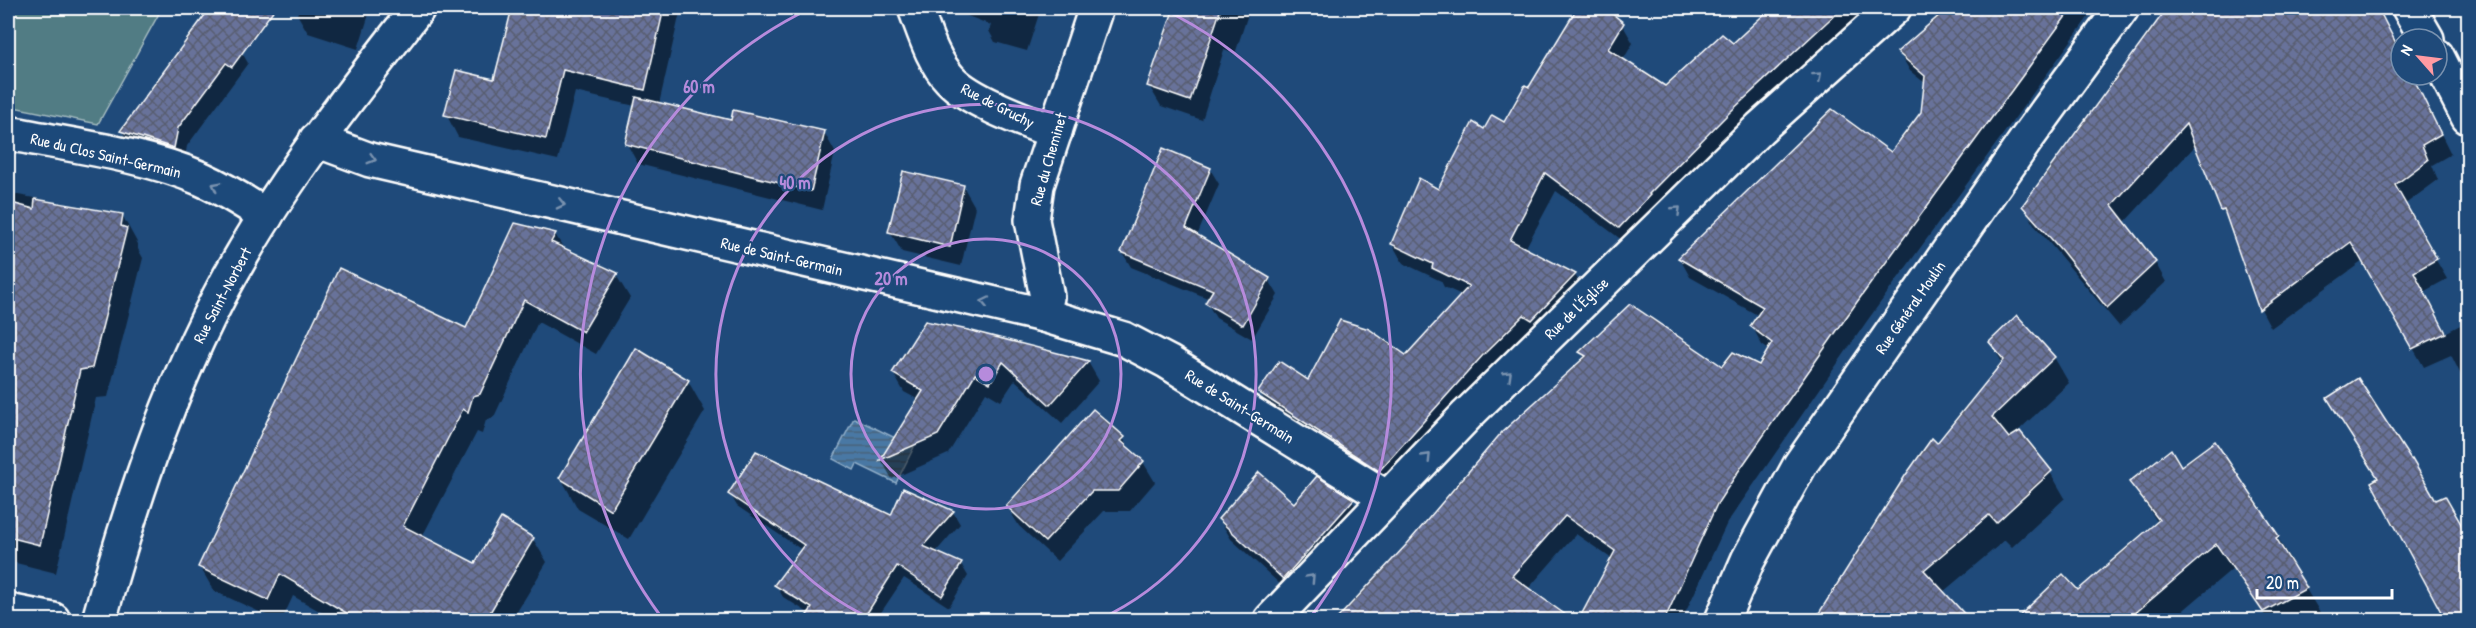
<svg xmlns="http://www.w3.org/2000/svg" width="2476" height="628" viewBox="0 0 2476 628" font-family="'Patrick Hand',sans-serif">
<style>
.garden{fill:#517c84;stroke:#a8bec2;stroke-width:1.5}
.water{fill:url(#water-rules);stroke:#91aec8;stroke-width:1.5}
.shadow{fill:#0007}
.building{fill:url(#building-cross-hatch);stroke:#fff;stroke-width:1.5}
.lines{fill:none;stroke-linecap:round;stroke-linejoin:round}
.minor-casing{stroke:#fff;stroke-width:38}
.major-casing{stroke:#fff;stroke-width:38}
.minor{stroke:#1f4a7a;stroke-width:33}
.major{stroke:#1f4a7a;stroke-width:33}
.oneway{stroke:#7992af}
.ring{fill:none;stroke:#b68bdc;stroke-width:3}
.labels{text-anchor:middle;stroke-width:4.5;stroke-linejoin:round;paint-order:stroke}
.street-label{font-size:16px;fill:#fff;stroke:#1f4a7a}
.centre{fill:#b68bdc;stroke:#1f4a7a;stroke-width:3}
.ring-label{font-size:18px;text-anchor:middle;font-weight:bold;fill:#b68bdc;stroke:#1f4a7a;stroke-width:4.5;stroke-linejoin:round;paint-order:stroke}
</style>
<defs>
<pattern id="water-rules" width="6" height="5" patternUnits="userSpaceOnUse" patternTransform="scale(1.5)"><rect width="6" height="5" fill="#4878a4"/><path d="M0 2.5h6" fill="none" stroke="#4a6278"/></pattern>
<pattern id="building-cross-hatch" width="8" height="8" patternUnits="userSpaceOnUse" patternTransform="scale(1.5)"><rect width="8" height="8" fill="#68729a"/><path d="M0 0l8 8M0 8l8-8" fill="none" stroke="#595d6f"/></pattern>
</defs>
<rect width="100%" height="100%" fill="#1f4a7a"/>
<filter id="ink" filterUnits="userSpaceOnUse"><feTurbulence type="fractalNoise" baseFrequency=".0167" numOctaves="2"/><feDisplacementMap in="SourceGraphic" scale="12" xChannelSelector="R" yChannelSelector="G"/><feConvolveMatrix kernelMatrix="1 2 1 2 8 2 1 2 1" color-interpolation-filters="sRGB"/></filter>
<g filter="url(#ink)">
<path class="garden" d="M8,8H162L98,124L8,106Z"/>
<path class="water" d="M854,418L914,447L896,483L857,464L854,470L833,459Z"/>
<g class="shadow">
<path d="M300,8H371L358,49L308,33L297,14Z"/>
<path d="M513,8H681L659,104L732,122L824,132L835,152L822,210L638,164L627,144L635,106L575,92L558,160L458,137L446,114L496,81Z"/>
<path d="M960,8H1041L1027,51L995,42L989,31L991,25L965,15Z"/>
<path d="M1175,8H1250L1235,54L1224,50L1202,120L1161,106L1149,86Z"/>
<path d="M1579,8H1603L1622,24L1633,43L1623,60L1665,87L1733,45L1773,8H1874L1630,246L1556,191L1525,249L1575,275L1586,293L1390,489L1270,411L1260,392L1309,382L1406,357L1462,295L1444,287L1441,281L1403,263L1392,244L1439,191L1484,131L1504,124L1530,89Z"/>
<path d="M1951,8H2095L1867,321L1727,523L1682,620H1580L1612,559L1576,534L1528,589L1339,620L1585,359L1581,352L1723,369L1759,367L1769,350L1762,345L1752,326L1759,316L1690,277L1680,259L1891,154L1922,112L1926,84L1910,71L1899,52Z"/>
<path d="M2168,8H2363L2339,52L2385,24L2401,53V75H2412L2451,154L2432,165L2438,180L2404,205L2447,279L2423,292L2445,333L2468,321V389L2451,355L2424,367L2363,261L2271,328L2261,309L2231,225L2223,211L2196,145L2124,223L2155,262L2166,282L2119,326L2035,226L2024,206Z"/>
<path d="M238,46L248,63L187,146L184,164L131,148L122,131Z"/>
<path d="M1210,169L1219,184L1197,236L1269,280L1278,295L1252,339L1216,318L1207,303L1210,299L1131,267L1122,252Z"/>
<path d="M963,186L975,207L961,266L902,252L890,232Z"/>
<path d="M8,193L122,215L138,244V249L143,258L108,397L96,398L56,573L8,561Z"/>
<path d="M555,234L564,249L616,275L630,298L596,354L538,322L494,417L486,420L482,434L477,432L422,537L475,565L533,539L547,562L512,620H335L293,596L282,620H277L214,591L200,567L466,330Z"/>
<path d="M925,322L1088,362L1099,381L1062,423L1015,380L1001,401L986,392L948,454L892,479L882,461L919,400L904,392L893,373Z"/>
<path d="M1990,342L2054,357L2069,383L2018,431L2050,472L2065,498L2012,547L2005,540L1943,592L1818,620L1937,445L2003,364Z"/>
<path d="M688,381L705,411L629,539L578,509L561,478Z"/>
<path d="M1123,438L1131,452L1143,462L1155,482L1130,511H1104L1057,561L1019,526L1007,506Z"/>
<path d="M2181,469L2277,536L2292,562L2291,564L2321,614L2308,620H2268L2232,569L2172,620H2016L2077,593L2158,523L2131,482Z"/>
<path d="M904,490L953,512L960,524L935,553L961,564L968,576L949,607L904,578L876,620H805L810,614L783,597L776,585L802,550L737,506L730,494L892,517Z"/>
<path d="M1352,500L1364,520L1295,598L1231,539L1219,519L1294,506Z"/>
</g>
<g class="building">
<path d="M210,8H275L232,67L226,63L178,128L174,148L120,131Z"/>
<path d="M512,8H664L645,90L563,70L546,139L444,115L456,70L494,79Z"/>
<path d="M1174,8H1221L1190,101L1147,86Z"/>
<path d="M1577,8H1605L1624,23L1608,49L1665,86L1722,34L1733,43L1771,8H1842L1729,113L1649,194L1650,195L1619,228L1545,173L1510,240L1576,274L1532,320L1524,315L1484,354L1379,471L1258,392L1279,361L1308,380L1340,320L1369,329L1406,355L1469,286L1432,268L1433,264L1391,244L1419,178L1438,189L1473,122L1484,129L1492,115L1504,122L1525,85L1529,87Z"/>
<path d="M1948,8H2072L1857,302L1738,472L1717,504L1664,621H1578L1615,551L1565,516L1512,576L1574,621H1335L1407,544L1502,432L1586,356L1579,352L1630,304L1722,366L1733,352L1759,365L1772,343L1750,326L1763,307L1678,258L1832,109L1891,152L1921,112L1925,76L1897,52Z"/>
<path d="M2167,8H2378L2401,53V75H2412L2441,134L2422,145L2428,160L2395,185L2437,259L2414,272L2446,333L2412,349L2351,242L2259,310L2224,210L2221,211L2186,124L2112,205L2156,262L2107,308L2062,251L2022,206Z"/>
<path d="M636,97L731,120L733,110L825,131L811,191L625,144Z"/>
<path d="M1163,148L1211,168L1186,228L1270,278L1243,325L1205,303L1213,290L1121,252Z"/>
<path d="M903,171L964,185L950,247L888,232Z"/>
<path d="M35,199L123,214L121,226L127,228L92,368L80,370L40,545L8,537V202L34,209Z"/>
<path d="M515,223L556,233L551,242L618,273L583,332L524,300L480,394L473,396L468,412L463,409L403,526L475,563L501,518L534,538L485,621H360L280,574L268,600L198,567L339,268L466,328Z"/>
<path d="M2017,315L2055,357L1992,417L2009,438L2020,431L2052,471L1996,523L1989,515L1924,570L1971,621H1814L1905,476L1932,438L1937,443L2004,360L1989,342Z"/>
<path d="M925,321L968,330L1089,361L1050,405L1003,362L990,383L975,374L938,435L880,460L923,391L892,373Z"/>
<path d="M636,348L689,380L611,510L559,478Z"/>
<path d="M2358,378L2411,460L2412,459L2436,500L2445,496L2469,538V621H2446L2371,482L2378,478L2327,398Z"/>
<path d="M1093,409L1125,437L1121,441L1144,461L1118,491H1092L1045,542L1006,506Z"/>
<path d="M2215,441L2279,536L2276,538L2307,588L2263,612L2216,544L2126,621H2014L2063,574L2078,590L2159,520L2129,482L2171,449L2181,466Z"/>
<path d="M756,451L891,515L903,488L954,511L923,546L962,563L942,596L897,566L862,621H803L812,608L774,585L804,545L728,494Z"/>
<path d="M1259,472L1294,503L1317,476L1354,499L1283,579L1218,519Z"/>
</g>
<g class="lines">
<defs>
<g id="minor">
<path d="M915,8C924,31 932,60 950,79C970,101 1026,121 1055,132"/>
<path d="M2409,8L2427,39"/>
<path d="M2437,56L2468,117"/>
<path d="M8,133C69,145 145,154 202,179C224,189 245,202 266,216"/>
<path d="M316,140L370,160L1043,315L1124,339L1168,362L1387,498"/>
<path d="M1043,315L1047,297L1032,220L1037,185L1096,8"/>
<path d="M8,611L53,620"/>
<path d="M99,620C134,494 175,369 242,255C293,167 356,88 418,8"/>
<path d="M1271,620L1467,415L1760,128L1894,8"/>
</g>
<path id="major" d="M1722,620L1748,560L1800,465L2028,137L2122,8"/>
</defs>
<use href="#minor" class="minor-casing"/>
<use href="#major" class="major-casing"/>
<use href="#minor" class="minor"/>
<use href="#major" class="major"/>
</g>
<defs><path id="oneway-chevron" d="M-2-3.5L2.5 0L-2 3.5" fill="none" stroke-width="1.6" stroke-linecap="round" stroke-linejoin="round" transform="scale(1.5)"/></defs>
<g class="oneway">
<use href="#oneway-chevron" transform="translate(1818 76) rotate(-42)"/>
<use href="#oneway-chevron" transform="translate(372 159) rotate(16)"/>
<use href="#oneway-chevron" transform="translate(216 186) rotate(-153)"/>
<use href="#oneway-chevron" transform="translate(561 204) rotate(13)"/>
<use href="#oneway-chevron" transform="translate(1677 210) rotate(-44)"/>
<use href="#oneway-chevron" transform="translate(985 302) rotate(-168)"/>
<use href="#oneway-chevron" transform="translate(1508 375) rotate(-44)"/>
<use href="#oneway-chevron" transform="translate(1427 457) rotate(-46)"/>
<use href="#oneway-chevron" transform="translate(1311 578) rotate(-47)"/>
</g>
</g>
<g class="ring">
<circle cx="986" cy="374" r="135"/>
<path d="M874 620A270 270 0 1 1 1098 620"/>
<path d="M662 618A406 406 0 0 1 811 8M1161 8A406 406 0 0 1 1310 618"/>
</g>
<g class="labels">
<g class="street-label">
<text transform="translate(998 105) rotate(27)" y="6">Rue de Gruchy</text>
<text transform="translate(106 155) rotate(13)" y="6">Rue du Clos Saint-Germain</text>
<text transform="translate(1048 159) rotate(-74)" y="6">Rue du Cheminet</text>
<text transform="translate(782 256) rotate(13)" y="6">Rue de Saint-Germain</text>
<text transform="translate(222 295) rotate(-62)" y="6">Rue Saint-Norbert</text>
<text transform="translate(1910 307) rotate(-55)" y="6">Rue Général Moulin</text>
<text transform="translate(1576 308) rotate(-44)" y="6">Rue de l'Église</text>
<text transform="translate(1240 406) rotate(32)" y="6">Rue de Saint-Germain</text>
</g>
</g>
<circle cx="986" cy="374" r="9" class="centre"/>
<g class="ring-label">
<text x="699" y="93">60 m</text>
<text x="795" y="189">40 m</text>
<text x="891" y="285">20 m</text>
</g>
<rect width="2476" height="628" fill="none" stroke="#1f4a7a" stroke-width="30"/>
<rect x="15" y="15" width="2446" height="598" fill="none" stroke="#fff" stroke-width="2" filter="url(#ink)"/>
<g transform="translate(2419 57) rotate(298)"><circle r="28" fill="#1f4a7a" stroke="#7992af" stroke-width="1.5"/>
<path d="M0-4.5L10 22L0 15L-10 22Z" fill="#ff9aa2"/>
<text y="-9" font-size="16" font-weight="bold" text-anchor="middle" fill="#ffffff">N</text>
</g>
<path d="M2257 589v9h135v-9" fill="none" stroke="#ffffff" stroke-width="3"/>
<text x="2266" y="589" font-size="18" fill="#ffffff" stroke="#1f4a7a" stroke-width="4.5" paint-order="stroke">20 m</text>
</svg>
